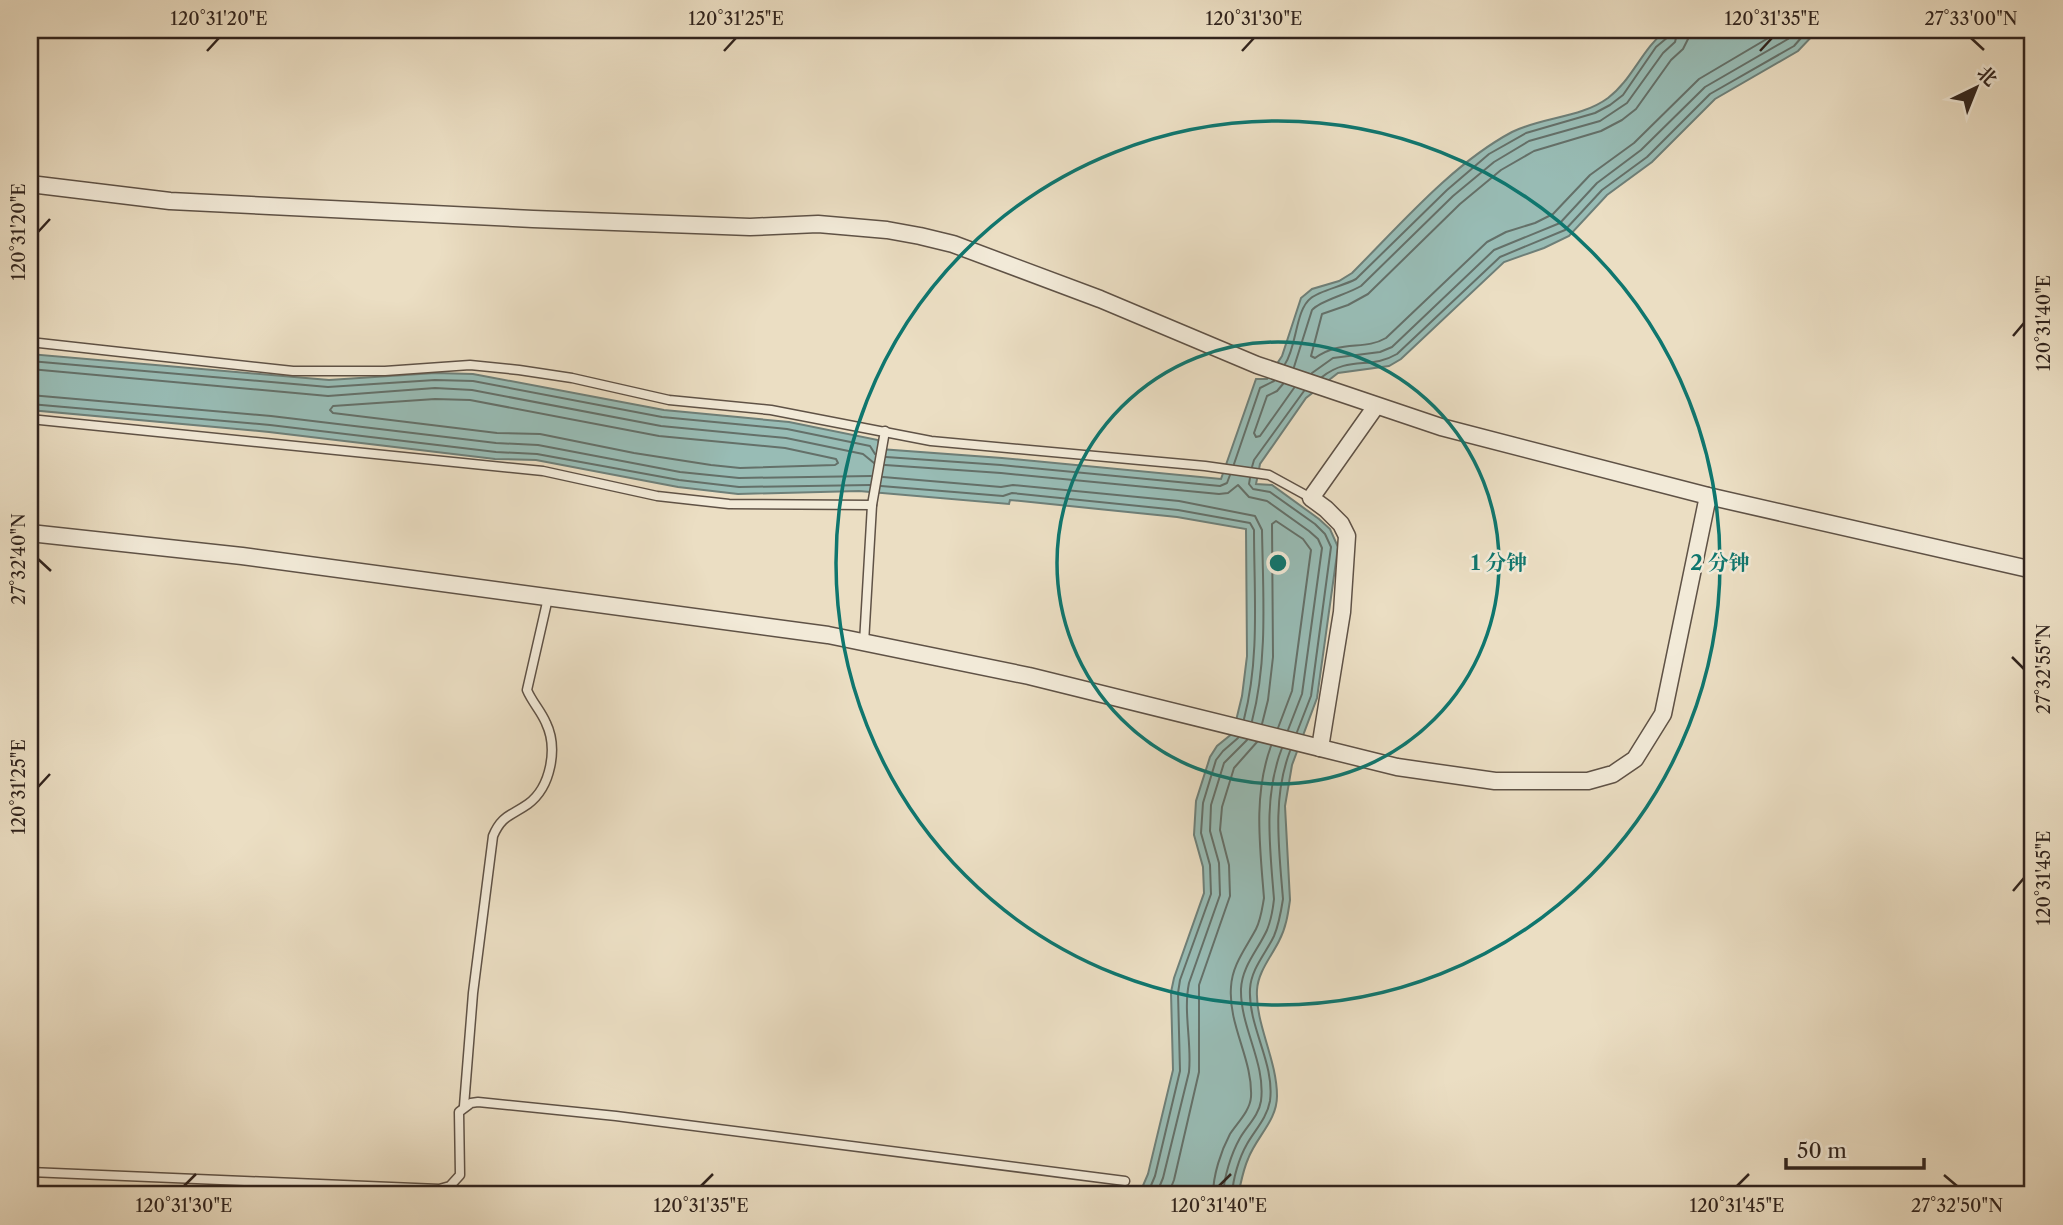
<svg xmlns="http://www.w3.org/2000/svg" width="2063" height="1225" viewBox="0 0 2063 1225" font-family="'Libre Caslon Text','Noto Serif SC',serif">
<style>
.water{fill:#98bcb5;stroke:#6e7f78;stroke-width:2}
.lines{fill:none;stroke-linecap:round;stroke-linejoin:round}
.shore{stroke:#647069;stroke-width:2}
.service-casing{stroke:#5f5246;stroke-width:11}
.minor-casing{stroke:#5f5246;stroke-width:19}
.service{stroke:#f2ead8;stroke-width:8}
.minor{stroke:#f2ead8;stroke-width:16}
.ticks{fill:none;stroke:#30231d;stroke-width:2.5}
.ring{fill:none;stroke:#0f766e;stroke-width:3.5}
.centre{fill:#0f766e;stroke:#f2ead8;stroke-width:3.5}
.ring-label{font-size:21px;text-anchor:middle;font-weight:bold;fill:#0f766e;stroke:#f2ead8;stroke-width:5;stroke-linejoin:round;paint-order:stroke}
.neatline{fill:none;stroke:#30231d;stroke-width:2.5}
.ticks-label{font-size:18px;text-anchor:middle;fill:#30231d}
</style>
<rect width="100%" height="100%" fill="#ebdec3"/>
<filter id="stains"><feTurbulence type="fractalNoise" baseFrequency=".00286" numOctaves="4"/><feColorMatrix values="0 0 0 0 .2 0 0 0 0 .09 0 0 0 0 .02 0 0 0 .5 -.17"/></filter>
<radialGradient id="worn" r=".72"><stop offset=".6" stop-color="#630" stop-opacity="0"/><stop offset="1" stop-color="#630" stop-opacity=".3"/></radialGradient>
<path class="water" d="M1666,30H1818L1798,51L1715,99L1652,162L1607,195L1569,236L1544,248L1504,262L1401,359L1389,366L1338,373L1306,398L1260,464L1256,484L1272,485L1319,519L1330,529L1338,547L1317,698L1292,765L1285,806L1290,900C1288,914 1286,928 1279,941C1271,957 1258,972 1257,990C1255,1023 1277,1060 1277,1096C1277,1121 1256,1137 1248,1159C1243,1170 1241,1183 1238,1195H1139L1148,1174L1173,1070L1171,992L1174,978L1204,893L1203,867L1194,835L1196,801L1210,757L1217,746L1233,733L1242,696L1247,656L1246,529L1177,517L1010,500L1009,504L859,491L738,494L678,487L536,460L495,459L269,432L30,410V354L329,380L435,373L473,374L664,410L789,422L878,440L880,449L1002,458L1221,479L1256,379H1267L1282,356L1301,298L1312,289L1339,281L1352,273C1400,225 1452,164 1512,132C1542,117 1581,118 1608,98C1632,80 1642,49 1666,30Z"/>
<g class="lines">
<g class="shore">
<path d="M1689,30L1688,39L1683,49L1671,60L1636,109L1622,120L1601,131L1534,151L1501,170L1460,204L1368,294L1348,305L1322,314L1311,356L1315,358C1341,339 1364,351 1386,338L1487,242L1506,232L1535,223L1553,214L1590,175L1634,143L1699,79L1782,30"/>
<path d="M30,361L328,387L435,380L473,381L662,417L787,429L870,446L875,454"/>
<path d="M1285,364C1297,347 1295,310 1311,298C1319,291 1343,286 1356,279L1447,190L1489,154L1526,133L1595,113L1610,105L1623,95L1656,47L1668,37L1670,30"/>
<path d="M1294,367L1312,310C1319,301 1348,294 1361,286L1453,196L1494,162L1529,141L1600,121L1627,103L1663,53L1675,42L1678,30"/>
<path d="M30,369L328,396L435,388L472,390L661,426L786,438L863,454L874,463"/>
<path d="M1312,373L1333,358L1380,352L1392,347L1494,250L1560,223L1597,183L1641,150L1705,87L1788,39L1797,30"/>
<path d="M1322,377C1350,355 1370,370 1397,354L1500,257L1565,230L1602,190L1647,157L1710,94L1794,46L1808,30"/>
<path d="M1283,384L1277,391L1267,396L1254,433L1256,437L1260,436L1294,388"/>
<path d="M30,395L271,416L496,443L538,445L680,472L739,478L871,476"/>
<path d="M435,399L470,400L659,436L785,448L836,459L838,463L835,465L740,468L711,465L634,453L540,434L497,433L333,413L330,410L333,406Z"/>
<path d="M30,404L270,425L496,452L537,454L679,480L739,487L870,485"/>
<path d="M886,457L1001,465L1220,486L1227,483L1230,475"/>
<path d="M1234,464L1260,388L1274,381"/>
<path d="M885,465L1001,473L1219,494L1228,493L1238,485L1249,497L1267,501L1309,531L1318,539L1322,548L1302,694L1288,730"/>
<path d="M1252,467L1254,460L1304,391"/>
<path d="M883,477L1001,487L1013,485L1179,501L1255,516L1262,530C1263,593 1268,660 1252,721"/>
<path d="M1250,478L1249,484L1253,489L1270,492L1315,524L1325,534L1331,547L1311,696L1297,732"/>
<path d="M881,486L1003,496L1012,493L1178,510L1250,523L1254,530C1254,593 1260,658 1244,719"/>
<path d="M1262,724L1268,700L1273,657L1272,524L1276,521L1303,539L1311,550L1292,691L1278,728"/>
<path d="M1147,1195L1155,1176L1180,1071L1178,993L1180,980L1211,894L1210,865L1201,833L1203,803L1216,760L1223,751L1238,738"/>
<path d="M1156,1195L1163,1178L1189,1072C1192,1043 1183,1012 1189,983L1220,895L1219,863L1210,831L1211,805L1224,763L1247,740"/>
<path d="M1168,1195L1174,1180L1199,1072V985L1230,896L1229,865L1220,830L1222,807L1234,768L1257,742"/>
<path d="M1213,1195C1213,1175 1221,1151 1230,1134C1237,1123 1250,1111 1251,1097C1253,1060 1228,1025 1231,987C1232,965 1246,948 1256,929C1261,919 1262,909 1264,898C1260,847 1253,795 1271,746"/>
<path d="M1223,1195C1224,1177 1231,1154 1240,1138C1247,1126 1259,1115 1261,1101C1266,1063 1240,1027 1241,989C1242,966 1258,950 1267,930C1271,920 1273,909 1274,899C1270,848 1263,797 1282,748"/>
<path d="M1232,1195C1233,1178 1239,1158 1247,1144C1255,1130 1267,1118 1270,1101C1275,1063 1248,1027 1250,989C1251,969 1266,953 1274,936C1279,924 1281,912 1283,899C1279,849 1272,798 1290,751"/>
</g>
<defs>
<g id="service">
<path d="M30,342L293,371H385L470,365L519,370L572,378L669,400L771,410L931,441L1205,466L1269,475L1311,498"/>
<path d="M30,419L543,471L657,496L729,504L872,505"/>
<path d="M864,643L872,505L885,431"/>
<path d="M464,1106L473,993L493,836C502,815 511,816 528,804C551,787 558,748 546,723C541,711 532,702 527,690L548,598"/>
<path d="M30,1172L439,1189L450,1186L460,1175L459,1112L471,1103L478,1102L616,1116L1125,1181"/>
</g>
<g id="minor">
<path d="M30,184L170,201L533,219L750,227L818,224L887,230L920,236L953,244L1100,299L1257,365L1441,427L1708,496L2033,570"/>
<path d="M30,533L242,556L828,635L1029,676L1397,767L1495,781H1588L1613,774L1635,759L1663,714L1708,496"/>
<path d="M1320,748L1342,612L1347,536L1341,524L1326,509L1311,498L1376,406"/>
</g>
</defs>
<use href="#service" class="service-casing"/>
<use href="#minor" class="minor-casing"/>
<use href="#service" class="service"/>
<use href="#minor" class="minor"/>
</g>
<path class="ticks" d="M1971,38L1984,50M207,51L219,38M724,51L736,38M1242,51L1254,38M1760,51L1772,38M38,232L50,219M2013,336L2024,323M38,559L51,571M2012,657L2024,669M38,787L50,774M2013,891L2024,878M1944,1175L1957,1186M184,1186L196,1174M701,1186L713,1174M1219,1186L1231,1174M1737,1186L1749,1174"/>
<g class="ring">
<circle cx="1278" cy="563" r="221"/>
<circle cx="1278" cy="563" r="442"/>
</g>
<circle cx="1278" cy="563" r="10" class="centre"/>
<g class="ring-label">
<text x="1499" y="570">1 分钟</text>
<text x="1720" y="570">2 分钟</text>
</g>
<rect width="2063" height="1225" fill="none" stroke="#ebdec3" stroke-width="77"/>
<g transform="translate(1976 88) rotate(43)" stroke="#f2ead8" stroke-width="5" paint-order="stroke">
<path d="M0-5L12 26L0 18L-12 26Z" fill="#30231d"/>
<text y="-10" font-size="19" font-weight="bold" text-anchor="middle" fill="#30231d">北</text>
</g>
<path d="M1786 1158v10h138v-10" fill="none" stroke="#30231d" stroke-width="3.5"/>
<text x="1797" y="1158" font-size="21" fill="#30231d" stroke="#f2ead8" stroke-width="5" paint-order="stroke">50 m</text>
<rect x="38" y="38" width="1986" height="1148" class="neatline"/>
<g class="ticks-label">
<text x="219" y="25">120°31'20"E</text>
<text x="736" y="25">120°31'25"E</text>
<text x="1254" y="25">120°31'30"E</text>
<text x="1772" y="25">120°31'35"E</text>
<text x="1971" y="25">27°33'00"N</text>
<text transform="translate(19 232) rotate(-90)" y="6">120°31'20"E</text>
<text transform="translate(2044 323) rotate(-90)" y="6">120°31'40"E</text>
<text transform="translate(19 559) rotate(-90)" y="6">27°32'40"N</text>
<text transform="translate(2044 669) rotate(-90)" y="6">27°32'55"N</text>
<text transform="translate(19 787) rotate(-90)" y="6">120°31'25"E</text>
<text transform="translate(2044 878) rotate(-90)" y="6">120°31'45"E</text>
<text x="184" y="1212">120°31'30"E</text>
<text x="701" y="1212">120°31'35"E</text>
<text x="1219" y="1212">120°31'40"E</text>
<text x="1737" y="1212">120°31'45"E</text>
<text x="1957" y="1212">27°32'50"N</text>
</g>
<rect width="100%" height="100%" filter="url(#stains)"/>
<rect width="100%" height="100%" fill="url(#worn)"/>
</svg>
